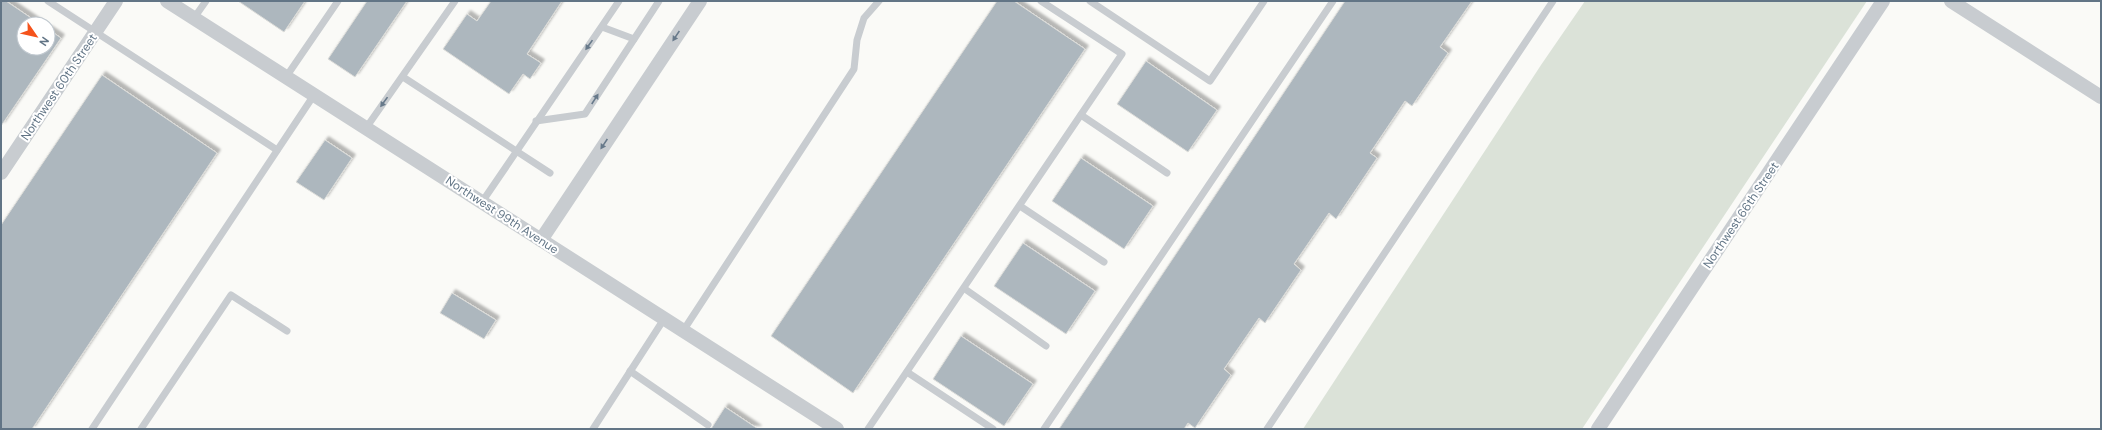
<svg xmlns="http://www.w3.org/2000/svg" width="2102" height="430" viewBox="0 0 2102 430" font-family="'DM Sans',sans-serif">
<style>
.green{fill:#dbe2d8}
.building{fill:#adb7be;stroke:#dcdcd9;filter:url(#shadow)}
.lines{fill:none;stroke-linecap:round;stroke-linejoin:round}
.lane{stroke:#c8ccd0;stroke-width:7}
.street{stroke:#c8ccd0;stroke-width:14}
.oneway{fill:#67798a}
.labels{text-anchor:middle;stroke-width:4;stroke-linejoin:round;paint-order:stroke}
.street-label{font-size:12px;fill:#627586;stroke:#fff}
</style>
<defs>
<filter id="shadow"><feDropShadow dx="3.5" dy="-3.5" stdDeviation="1" flood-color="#0004"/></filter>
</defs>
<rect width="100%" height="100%" fill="#fafaf7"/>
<path class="green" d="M1585,1H1867L1582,429H1303L1541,65Z"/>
<g class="building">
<path d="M1,1H6L40,24H24V48H48V29L61,38L1,126Z"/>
<path d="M238,1H305L284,32Z"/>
<path d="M367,1H407L355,77L328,59Z"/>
<path d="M491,1H562L527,54L541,63L530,79L523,74L509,94L443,49L467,14L477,21Z"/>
<path d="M997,1H1014L1085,49L853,393L771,336Z"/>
<path d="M1345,1H1472L1440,47L1448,53L1412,106L1405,101L1370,153L1377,158L1336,219L1329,213L1294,264L1301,270L1265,323L1259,318L1224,369L1231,375L1195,428L1188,423L1184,429H1059Z"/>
<path d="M1146,61L1217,110L1188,152L1117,104Z"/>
<path d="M102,75L217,153L32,429H1V225Z"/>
<path d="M325,140L352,158L324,200L296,182Z"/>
<path d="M1081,158L1153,206L1124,249L1052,201Z"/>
<path d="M1023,243L1095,291L1066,334L994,286Z"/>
<path d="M452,293L496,320L484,339L440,313Z"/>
<path d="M961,336L1033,384L1004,426L933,379Z"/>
<path d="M725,407L758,429H711Z"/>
</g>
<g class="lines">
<g class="lane">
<path d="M48,1L277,150"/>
<path d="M1090,1L1210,81L1264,1"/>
<path d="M194,18L206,1"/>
<path d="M602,27L634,39"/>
<path d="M286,77L338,1"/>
<path d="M403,77L550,173"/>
<path d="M1081,115L1167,173"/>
<path d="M536,121L585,114L659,1"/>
<path d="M366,128L455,1"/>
<path d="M482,202L619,1"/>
<path d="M1020,206L1104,262"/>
<path d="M965,289L1046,346"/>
<path d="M683,331L854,69L857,40L864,18L879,1"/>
<path d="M630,371L708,425"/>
<path d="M907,372L993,429"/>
<path d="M92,429L314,95"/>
<path d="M141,429L231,295L287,331"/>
<path d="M593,429L664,319"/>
<path d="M868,429L1122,54L1041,1"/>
<path d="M1044,429L1333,1"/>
<path d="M1267,429L1553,1"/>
</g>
<g class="street">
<path d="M167,1L837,429"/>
<path d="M1951,1L2101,97"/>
<path d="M1,173L116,1"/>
<path d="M541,240L700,1"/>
<path d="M1598,429L1883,1"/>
</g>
</g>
<defs><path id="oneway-solid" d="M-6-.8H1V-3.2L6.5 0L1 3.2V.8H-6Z"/></defs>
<g class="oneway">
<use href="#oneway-solid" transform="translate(676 36) rotate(124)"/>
<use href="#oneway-solid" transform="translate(589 45) rotate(125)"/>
<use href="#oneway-solid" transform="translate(595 99) rotate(-57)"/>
<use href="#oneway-solid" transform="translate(384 102) rotate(126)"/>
<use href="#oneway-solid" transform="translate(604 144) rotate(124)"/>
</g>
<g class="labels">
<g class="street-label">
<text transform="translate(59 87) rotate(-56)" y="4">Northwest 60th Street</text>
<text transform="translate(502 215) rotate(33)" y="4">Northwest 99th Avenue</text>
<text transform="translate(1741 215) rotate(-56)" y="4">Northwest 66th Street</text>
</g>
</g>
<rect width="2102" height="430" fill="none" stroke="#627586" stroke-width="4"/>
<g transform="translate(36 36) rotate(124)"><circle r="19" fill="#ffffff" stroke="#c0c8cf"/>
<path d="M0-3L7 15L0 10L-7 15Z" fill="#f5531c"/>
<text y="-6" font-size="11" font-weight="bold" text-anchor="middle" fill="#627586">N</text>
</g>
</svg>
